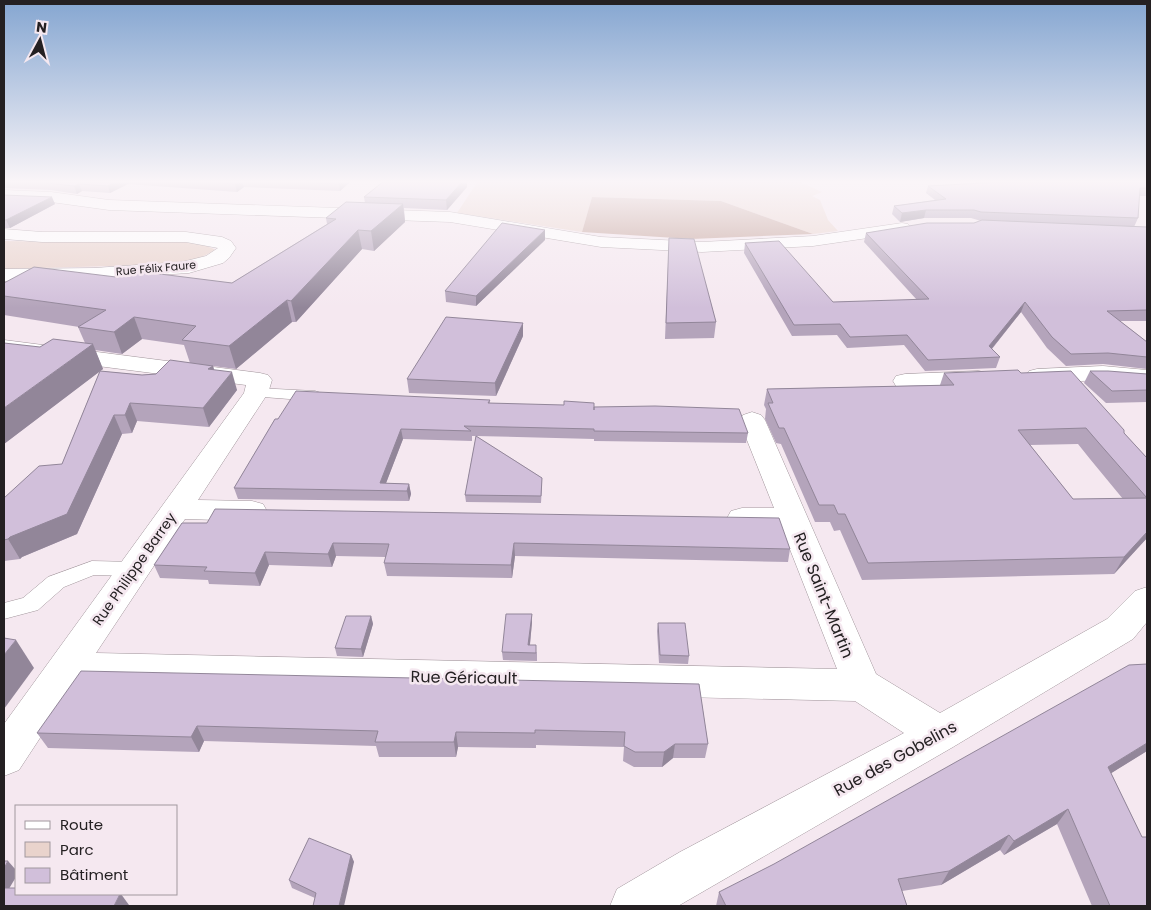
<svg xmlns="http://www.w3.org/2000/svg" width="1151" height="910" viewBox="0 0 1151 910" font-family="Poppins,sans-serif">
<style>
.green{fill:#e9d3cc}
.forest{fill:#c3a198}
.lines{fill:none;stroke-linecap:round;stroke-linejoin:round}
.service-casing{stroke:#a2969c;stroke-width:1}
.minor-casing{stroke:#a2969c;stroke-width:1}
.service{fill:#fff;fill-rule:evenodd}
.minor{fill:#fff;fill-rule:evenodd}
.wall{fill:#b4a4bb;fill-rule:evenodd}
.shaded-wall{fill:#928699}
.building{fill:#d1bfda;stroke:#928699;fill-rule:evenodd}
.labels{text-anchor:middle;stroke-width:5;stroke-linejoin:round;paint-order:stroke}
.far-street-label{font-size:11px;fill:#242022;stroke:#f5e8f0}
.street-label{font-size:14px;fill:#242022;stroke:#f5e8f0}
.near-street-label{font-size:16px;fill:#242022;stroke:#f5e8f0}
</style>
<rect width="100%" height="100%" fill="#f5e8f0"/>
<g class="green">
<path d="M478,181H798L822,192L812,196L820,200L828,220L838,231L813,234L721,201L592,197L582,232L457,213Z"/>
<path d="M155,240L198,242L216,250L195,260L148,265L4,269V241L73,242Z"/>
</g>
<path class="forest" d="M592,197L721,201L813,234L691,239L582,232Z"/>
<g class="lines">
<defs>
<g id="service">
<path d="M256,388L315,391L321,393L323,396L321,399L315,401L250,396L248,393L250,390Z"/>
<path d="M92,561L134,562L141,564L144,569L141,574L134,576L94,575L64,587L38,610L4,619V603L23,598L48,577Z"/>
</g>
<g id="minor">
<path d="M4,190L51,192L109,200L450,212L601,237L702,242L813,236L902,223L908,224L911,228L908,232L902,233L813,246L702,252L601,247L450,222L109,210L51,202L4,200Z"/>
<path d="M4,229L42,232H186L222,237L231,241L236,248L229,258L223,263L189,273L94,279L4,281V269L94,268L182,262L206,256L218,248L186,242H42L4,239Z"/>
<path d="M4,340L260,373L268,375L272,380L268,393L198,500L252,501L263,504L267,511L263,518L252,521L185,519L96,653L837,669L782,529L742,528L731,525L727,518L731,511L742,508H774L739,420L743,415L752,412L761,415L765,420L876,674L940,713L1107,619L1135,591L1147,587V622L1133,639L953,747L678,906H610L617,889L680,852L904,733L855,701L76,683L19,770L4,776V724L244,393L246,385L4,354Z"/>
<path d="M1103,366L1147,370V384L1103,380L1037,383L1029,381L1025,376L1029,371L1037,369Z"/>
<path d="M979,371L987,373L991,378L987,383L979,385L905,388L896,386L893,381L896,376L905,374Z"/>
</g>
</defs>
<use href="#service" class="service-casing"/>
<use href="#minor" class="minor-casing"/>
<use href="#service" class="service"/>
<use href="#minor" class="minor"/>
</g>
<g class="wall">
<path d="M4,181H351L340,191L244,187L237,192L128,184L110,193L82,191L77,194L51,190L4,188Z"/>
<path d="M384,181H467V187L447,210L404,208L405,222L374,251L362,249L296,322H292L236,369L213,366L214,370L237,390L209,427L137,421L132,433L122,434L77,534L22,557L20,559L4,561V498L62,464L100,371L4,444L85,343L78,327H79L4,315V283L116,277L232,283L327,224L326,218L365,203L364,197ZM142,339L184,345L190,363L156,374L142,375L100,371L103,369L95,350L122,354Z"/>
<path d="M1147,181V196H1139L1138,218L1134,227H1147V321H1120L1147,342V369L1103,364L1066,366L1047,348L1021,312L992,349L1000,357L996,368L925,371L904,345L847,348L837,335L792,336L744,253L745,243L833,302L917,300L864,242L866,233L974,223L981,221L971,218H924L900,222L892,214L894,206L935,200L926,193L928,186Z"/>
<path d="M4,195L55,204L10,228H4Z"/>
<path d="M669,238L716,322L714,338L665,339Z"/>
<path d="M545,240L476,306L446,302L445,291Z"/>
<path d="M523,336L496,396L409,393L407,379Z"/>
<path d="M1090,371L1147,374V402L1106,403L1084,383Z"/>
<path d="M944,373H1021L1124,433L1147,458V538L1114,574L862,580L840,530L834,531L830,522H815L781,444L776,443L765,419L766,409L764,405L767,389L940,385ZM1078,444L1090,459L1123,499H1073L1030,445Z"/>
<path d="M490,400V403L594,410L748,433L746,443L594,441V439L476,436L542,478V486L541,503L466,502L465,495L476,436H472V441L403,439L386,483L409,484L411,494L409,501L238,499L234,488L275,419Z"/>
<path d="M182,523L790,549L788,562L515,556L512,578L387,576L384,563L386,557L336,556L332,567L269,565L260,586L209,584L208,580L160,578L154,565Z"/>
<path d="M532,614V622L530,645L537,653V661L503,660L502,652Z"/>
<path d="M371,616L373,624L363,657L337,656L335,648Z"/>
<path d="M658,623L689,656L688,664L659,663L657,631Z"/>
<path d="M699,684L708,744L705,758H673L662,767H634L623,761L624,747L536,745V748L458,747L456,757H379L376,746L204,741L199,752L48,748L37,733Z"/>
<path d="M1147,751L1111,773L1142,837L1147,906H1092L1057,824L1004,855L1000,850L941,885L902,891L907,906H716L719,892Z"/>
<path d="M351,855L354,862L315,898L292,888L289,880Z"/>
</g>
<g class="shaded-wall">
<path d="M116,181H127L128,184L110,193L108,186Z"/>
<path d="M241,181H242L244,187L237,192L235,184Z"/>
<path d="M342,181H351L340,191L339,184Z"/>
<path d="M463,181H467V187L447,210L446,200Z"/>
<path d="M79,184L82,191L77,194L74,186Z"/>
<path d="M52,197L55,204L10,228L6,220Z"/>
<path d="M403,204L405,222L374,251L371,231Z"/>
<path d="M926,210L924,218L900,222L902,213Z"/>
<path d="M358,230L362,249L296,322L291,301Z"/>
<path d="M545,230V240L476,306V296Z"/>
<path d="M287,300L292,322L236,369L229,346Z"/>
<path d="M1025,302L1021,312L985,357L989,346Z"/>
<path d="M134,317L142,339L122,354L114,332Z"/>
<path d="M523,323V336L496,396L495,383Z"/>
<path d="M93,344L103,369L4,444V408Z"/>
<path d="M213,366L218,383L208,369Z"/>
<path d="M232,372L237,390L209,427L203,408Z"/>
<path d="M130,403L137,421L132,433L125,415Z"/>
<path d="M114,415L122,434L77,534L22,557L20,559L8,539L10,537Z"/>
<path d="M401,429L403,439L383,491L380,483Z"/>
<path d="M409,484L411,494L409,501L407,491Z"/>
<path d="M1147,532V538L1114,574L1124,557Z"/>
<path d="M333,543L336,556L332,567L328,554Z"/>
<path d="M514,543L515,556L512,578L511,565Z"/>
<path d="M265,552L269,565L260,586L255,573Z"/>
<path d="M532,614V622L529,653L528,645Z"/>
<path d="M371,616L373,624L363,657L361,649Z"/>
<path d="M16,640L34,668L4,709V655Z"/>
<path d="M197,726L204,741L199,752L191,737Z"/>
<path d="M456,732L458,747L456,757L454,742Z"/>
<path d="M1147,743V751L1097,782L1108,767Z"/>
<path d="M675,744L673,758L662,767L664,752Z"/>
<path d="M1068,809L1057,824L1004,855L1014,841Z"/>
<path d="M1009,835L1000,850L941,885L949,871Z"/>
<path d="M351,855L354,862L344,906H339Z"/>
<path d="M8,861L16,870V877L4,897V868Z"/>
<path d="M120,894H121L129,905V906H114Z"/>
</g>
<g class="building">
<path d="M5,181H116L108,186L79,184L74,186L48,183Z"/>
<path d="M189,181H241L235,184Z"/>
<path d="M264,181H342L339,184Z"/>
<path d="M384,181H463L446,200L364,197Z"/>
<path d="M1019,181H1147V188H1140L1138,218L981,212L974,210H926L902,213L894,206L946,199L928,186Z"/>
<path d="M4,195L52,197L6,220H4Z"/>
<path d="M346,202L403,204L371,231L358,230L291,301L287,300L229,346L182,340L196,326L134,317L114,332L78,327L106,310L4,296V283L34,267L116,277L128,270L232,283L336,219L326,218Z"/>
<path d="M982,220L1147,227V310L1107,311L1147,342V357L1108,353L1071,354L1052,337L1025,302L989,346L1000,357L928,360L907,335L850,337L840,324L794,325L745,243L779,241L833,302L929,299L866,233L927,223H974Z"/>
<path d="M502,223L545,230L476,296L445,291Z"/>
<path d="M669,238L694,239L716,322L666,323Z"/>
<path d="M446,317L523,323L495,383L407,379Z"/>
<path d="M53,339L93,344L4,408V343L40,347Z"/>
<path d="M170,360L213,366L208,369L232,372L203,408L130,403L125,415H114L67,514L10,537L8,539L4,540V498L39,466L62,464L100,371L142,375L156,374Z"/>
<path d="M1018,370L1021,373L1071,371L1124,430V433L1147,458V532L1124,557L868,563L845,514H838L834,505H819L784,428H779L768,403H773L767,389L954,385L944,373ZM1086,428L1098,442L1147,498L1073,499L1018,430Z"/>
<path d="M1090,371H1108L1147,374V390L1112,391Z"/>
<path d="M296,391L490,400L488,403L564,405V401L594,403V410V407L655,406L739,409L748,433L594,431V429L464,426L471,431L401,429L380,483L409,484L407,491L234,488L275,419H278Z"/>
<path d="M476,436L542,478L541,496L465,495Z"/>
<path d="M215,509L779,518L790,549L514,543L511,565L384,563L389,544L333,543L328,554L265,552L255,573L204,571L207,567L154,565L182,523H207Z"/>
<path d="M506,614H532L528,645H536V653L502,652Z"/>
<path d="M346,616H371L361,649L335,648Z"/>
<path d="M658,623H685L689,656L660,655Z"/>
<path d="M4,638L16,640L4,655Z"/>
<path d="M1147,664V743L1108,767L1142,837H1147V906H1110L1068,809L1014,841L1009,835L949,871L898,879L907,906H726L719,892L774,864L1129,665Z"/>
<path d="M81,671L699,684L708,744H675L664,752H635L624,746L625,732L535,730V733L456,732L454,742H375L378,731L197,726L191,737L37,733Z"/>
<path d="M309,838L351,855L339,906H313L316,893L289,880Z"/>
<path d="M4,861H8L4,868Z"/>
<path d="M4,888H16V894H120L114,906H4Z"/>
</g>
<linearGradient id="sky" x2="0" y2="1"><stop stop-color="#85a6d1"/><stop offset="0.59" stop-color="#faf5f8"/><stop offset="1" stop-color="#faf5f8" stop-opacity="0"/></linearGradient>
<rect width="1151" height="308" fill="url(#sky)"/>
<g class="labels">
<g class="far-street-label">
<text transform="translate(156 268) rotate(-5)" y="4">Rue Félix Faure</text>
</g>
<g class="street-label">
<text transform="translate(134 569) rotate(-55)" y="5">Rue Philippe Barrey</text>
</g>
<g class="near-street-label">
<text transform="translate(824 595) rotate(68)" y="6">Rue Saint-Martin</text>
<text transform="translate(464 677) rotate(1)" y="6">Rue Géricault</text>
<text transform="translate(895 758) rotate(-29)" y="6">Rue des Gobelins</text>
</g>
</g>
<rect width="1151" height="910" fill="none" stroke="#242022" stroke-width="10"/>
<rect x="15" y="805" width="162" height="90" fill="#f5e8f0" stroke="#a1989e"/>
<rect x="25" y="821" width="25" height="8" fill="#ffffff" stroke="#a1989e"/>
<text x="60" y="830" font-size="15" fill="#242022">Route</text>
<rect x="25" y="842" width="25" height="15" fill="#e9d3cc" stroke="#a1989e"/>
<text x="60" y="855" font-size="15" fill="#242022">Parc</text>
<rect x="25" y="868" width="25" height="15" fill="#d1bfda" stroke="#a1989e"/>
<text x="60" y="880" font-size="15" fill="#242022">Bâtiment</text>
<g transform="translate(40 40) rotate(7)" stroke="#f5e8f0" stroke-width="4" paint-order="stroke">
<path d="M0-4L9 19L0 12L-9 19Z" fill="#242022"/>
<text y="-8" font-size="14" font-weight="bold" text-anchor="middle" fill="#242022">N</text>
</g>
</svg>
